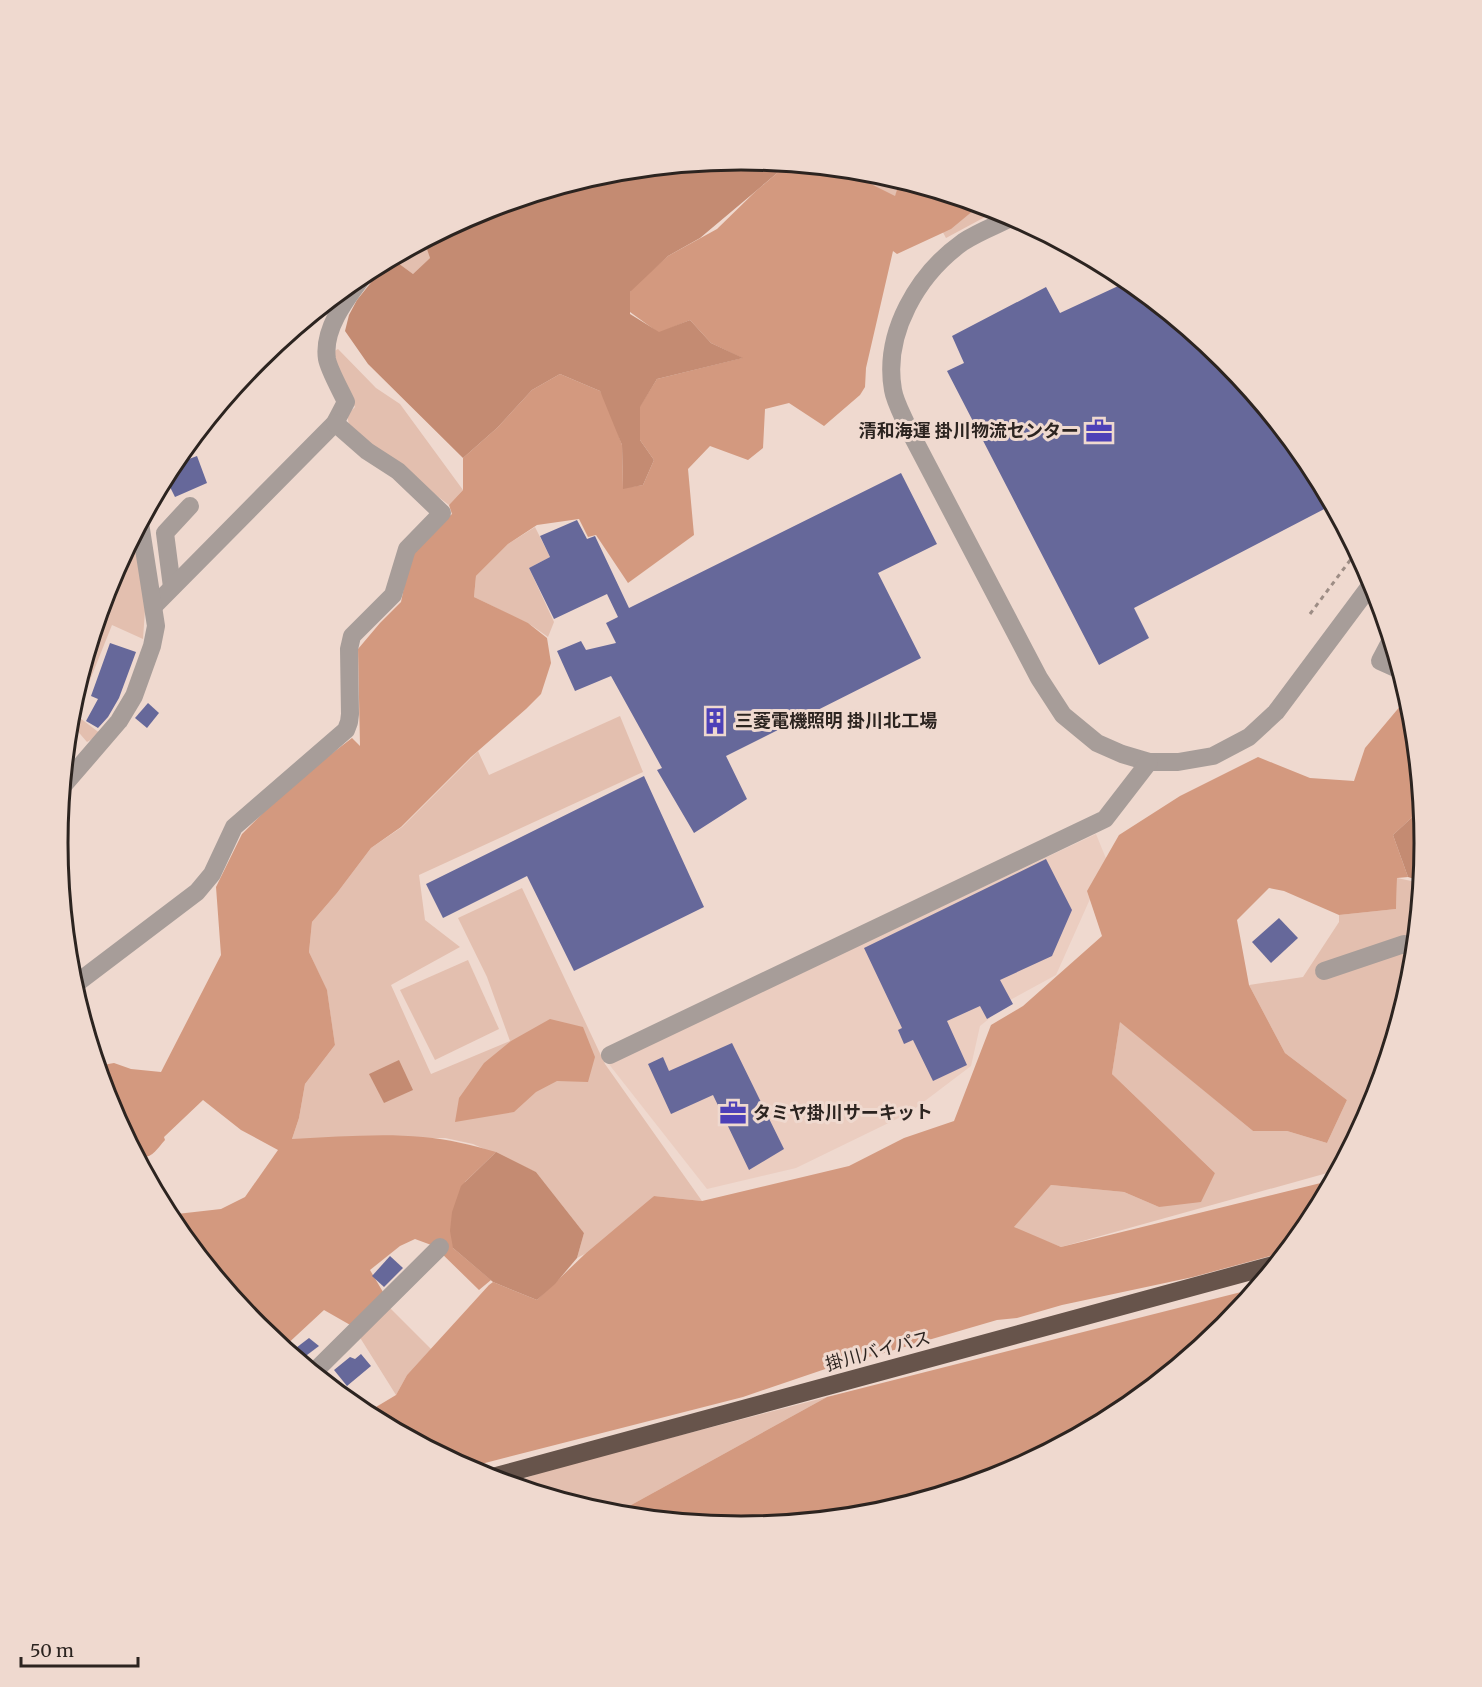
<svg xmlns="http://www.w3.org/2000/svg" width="1482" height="1687" viewBox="0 0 1482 1687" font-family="Merriweather,'Noto Sans JP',serif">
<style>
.built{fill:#ebcdc0}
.green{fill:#e3bfaf}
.forest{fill:#d3997f}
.water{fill:#c48b72}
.building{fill:#66689a}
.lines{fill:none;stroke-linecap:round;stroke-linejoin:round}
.path{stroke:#9d8d85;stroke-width:3;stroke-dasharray:4.5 4.5;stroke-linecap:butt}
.minor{stroke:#a79d99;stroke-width:18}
.highway{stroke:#67544b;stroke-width:18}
.labels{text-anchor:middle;stroke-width:6;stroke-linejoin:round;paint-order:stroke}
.poi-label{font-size:18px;font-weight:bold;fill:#2c2420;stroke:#efd9cf;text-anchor:start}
.street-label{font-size:18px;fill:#2c2420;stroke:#efd9cf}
.rim{fill:none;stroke:#2c2420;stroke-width:3}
</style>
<rect width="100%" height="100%" fill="#efd9cf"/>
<path class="built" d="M1096,834L1107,861L1056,975L988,1012L990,1018L980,1026L971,1066L909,1113L796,1168L707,1189L608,1063Z"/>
<g class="green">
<path d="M843,170L875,173L900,180L895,197Z"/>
<path d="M918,186L998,210L946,238Z"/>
<path d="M440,233L427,246L430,258L413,274L398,263L419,250L428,239Z"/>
<path d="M338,349L376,388L400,404L463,490L449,505L350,430L347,415L355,407L344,387L331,353Z"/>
<path d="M535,527L550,557L529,568L554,622L548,637L531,625L474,597L476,576L508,544Z"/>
<path d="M134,536L145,610L143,639L112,625L76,715L101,734L87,742L69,721L70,710L78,683L115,590L109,583V581Z"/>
<path d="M620,716L643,772L419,875L425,920L460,947L391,985L431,1074L510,1041L487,977L458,918L522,888L605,1064L702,1201L654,1196L604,1244L577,1258L584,1233L536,1172L473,1144L445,1138L292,1139L299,1118L305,1084L335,1045L327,991L309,952L312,922L337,893L371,848L402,827L478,751L489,775Z"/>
<path d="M1397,878L1421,883L1412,977L1373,1106L1338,1170L1061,1247L1013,1228L1051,1185L1124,1192L1159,1207L1215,1173L1112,1074L1120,1021L1253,1131H1287L1327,1143L1347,1100L1285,1053L1249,985L1303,977L1339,922V915L1396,909Z"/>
<path d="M468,960L499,1029L435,1060L400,990Z"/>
<path d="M389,1307L431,1349L407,1375L396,1395L359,1336Z"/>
<path d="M827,1397L613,1515L509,1484L551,1469Z"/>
</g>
<g class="forest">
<path d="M783,164L843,170L895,196L900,180L980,205L951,229L897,254L893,251L866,368L865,387L860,395L824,426L789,403L765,409L763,448L748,460L710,446L688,469L694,535L628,583L596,535L588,537L579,519L537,525L508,544L476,576L474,597L528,623L547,638L551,663L541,694L526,709L471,757L401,827L371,848L337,893L312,922L309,952L327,990L335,1045L305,1084L299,1118L292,1139C336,1137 380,1133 423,1137C448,1139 472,1145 496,1152L465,1182L453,1248L491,1280L479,1290L434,1246L415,1239L400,1246L370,1270L383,1292L352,1326L324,1310L283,1348L257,1327L172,1223L168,1215L221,1209L245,1197L278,1150L241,1130L203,1100L164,1137L165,1140C156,1150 151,1161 136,1156L109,1105L97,1066L114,1063L131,1069L161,1072L221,955L216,887L242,834L291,785L352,738L360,746L358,649L380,623L401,602L412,547L452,514L449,505L463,490V458L497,428L532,390L560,374L600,391L608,405L622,445L623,488L643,485L654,460L640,440V406L657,379L742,358L711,343L690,320L659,333L630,312V292L633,287L668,256L717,229L756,191L782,169Z"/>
<path d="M109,583L115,590L90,664L79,683Z"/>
<path d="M1407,698L1412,710L1422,808L1393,835L1408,877L1397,878L1396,909L1339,915L1284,891L1269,888L1237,920L1249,985L1285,1053L1347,1100L1327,1143L1287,1131H1253L1120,1022L1112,1074L1215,1173L1201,1202L1159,1207L1124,1192L1051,1185L1014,1227L1061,1247L1333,1180L1310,1224L1288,1251L1193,1277L1062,1305L1017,1318L997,1320L877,1355L846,1362L743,1397L485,1463H455L372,1418L376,1407L396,1395L407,1375L489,1285L493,1282L537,1300L585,1254L654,1196L702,1201L849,1166L904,1138L954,1121L991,1025L1023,1006L1102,936L1087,891L1119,835L1180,796L1258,757L1310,778L1354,781L1365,748Z"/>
<path d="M550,1019L583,1027L595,1057L588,1082L557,1081L536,1092L514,1112L455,1122L459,1098L484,1063L511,1041Z"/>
<path d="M1257,1288L1224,1327L1121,1412L1002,1476L874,1514L741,1527L613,1515L827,1397Z"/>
</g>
<g class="water">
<path d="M741,160L783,164L782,169L700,238L668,256L630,292V314L659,332L690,320L711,343L743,358L657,379L640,407V440L654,460L643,485L623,489L622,445L600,391L560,374L532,390L497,428L463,458L368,364L345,331L349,315L357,300L377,275L398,263L413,274L430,258L426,246L440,233L480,211L608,173Z"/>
<path d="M1422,808L1425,844L1421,881L1408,877L1393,835Z"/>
<path d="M399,1060L413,1090L384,1103L369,1074Z"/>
<path d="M496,1152L536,1172L584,1233L577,1258L555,1284L537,1300L493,1282L453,1248L450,1231L452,1212L461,1186Z"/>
</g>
<g class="building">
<path d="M1129,281L1225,360L1310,464L1332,505L1134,608L1149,638L1099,665L947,371L964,363L952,336L1046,287L1060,313Z"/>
<path d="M197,456L207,483L175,497L165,477L182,469L181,462Z"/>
<path d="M901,473L937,544L878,573L921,658L726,756L747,799L694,833L657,770L662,768L611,676L575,691L557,651L581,641L586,650L616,643L606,623L618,617L607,594L554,619L529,568L550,557L540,536L577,520L587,539L595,536L629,608Z"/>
<path d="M110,643L136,652L119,698L108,717L98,728L86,721L98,699L91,696Z"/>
<path d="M148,703L159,713L147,728L135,718Z"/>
<path d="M644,776L704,907L574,971L527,876L443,918L426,884Z"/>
<path d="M1046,859L1072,910L1052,956L1000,980L1013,1004L987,1019L980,1006L947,1021L967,1065L933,1081L913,1040L904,1044L898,1030L902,1028L864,948Z"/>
<path d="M1279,918L1298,938L1271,963L1252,942Z"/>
<path d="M732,1043L784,1149L749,1170L713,1095L671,1114L648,1064L663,1057L669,1071Z"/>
<path d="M390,1256L403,1268L384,1287L372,1276Z"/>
<path d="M309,1338L319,1346L299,1361L292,1351Z"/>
<path d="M361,1354L371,1366L347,1386L334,1370L350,1357L355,1359Z"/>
</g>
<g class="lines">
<path class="path" d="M1310,614L1357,551"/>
<g class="minor">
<path d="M1013,217C997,225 978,232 963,242C918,274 883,333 893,390C895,402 903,416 908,428L1039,678L1063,715L1097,743L1122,754L1149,762H1178L1213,756L1249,737L1276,712L1373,582"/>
<path d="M400,254L404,252"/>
<path d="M172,587L165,533L190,506"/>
<path d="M154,606L335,423L346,402C341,391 329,370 327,359C322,327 350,294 367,271"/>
<path d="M1391,640L1380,661L1400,670"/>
<path d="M63,786L119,721L134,696L152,646L156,626L140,523"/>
<path d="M1324,971L1404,944L1415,950"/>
<path d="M73,986L197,892L212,874L234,827L346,730L349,722L350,714L349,649L352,636L393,595L407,549L442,513L398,471L367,451L335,423"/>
<path d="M610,1055L1105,819L1149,762"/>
<path d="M313,1373L440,1247"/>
</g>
<path class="highway" d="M489,1478L1277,1264"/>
</g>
<defs>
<symbol id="office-bare" viewBox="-9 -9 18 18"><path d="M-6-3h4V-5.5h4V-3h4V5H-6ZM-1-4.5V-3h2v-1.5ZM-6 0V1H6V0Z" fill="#4d40b7" stroke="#efd9cf" stroke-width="2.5" paint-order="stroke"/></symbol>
<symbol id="building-bare" viewBox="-9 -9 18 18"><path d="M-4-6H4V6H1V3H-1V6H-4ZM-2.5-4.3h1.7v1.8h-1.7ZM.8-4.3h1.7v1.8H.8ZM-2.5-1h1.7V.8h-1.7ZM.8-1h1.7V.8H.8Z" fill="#4d40b7" stroke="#efd9cf" stroke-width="2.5" paint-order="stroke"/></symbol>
</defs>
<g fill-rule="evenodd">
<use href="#office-bare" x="1080" y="412" width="38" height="38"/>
<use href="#building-bare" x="696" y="702" width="38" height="38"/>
<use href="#office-bare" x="714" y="1094" width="38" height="38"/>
</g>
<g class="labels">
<g class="poi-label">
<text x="1079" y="437" text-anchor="end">清和海運 掛川物流センター</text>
<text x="735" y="727">三菱電機照明 掛川北工場</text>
<text x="753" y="1119">タミヤ掛川サーキット</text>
</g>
<g class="street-label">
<text transform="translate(878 1351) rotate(-15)" y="6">掛川バイパス</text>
</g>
</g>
<path d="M0 0H1482V1687H0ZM68 843a673 673 0 1 1 1346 0a673 673 0 1 1-1346 0Z" fill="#efd9cf" fill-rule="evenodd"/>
<path class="rim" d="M68 843a673 673 0 1 1 1346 0a673 673 0 1 1-1346 0Z"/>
<path d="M21 1657v9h117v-9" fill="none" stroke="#2c2420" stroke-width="3"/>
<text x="30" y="1657" font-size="18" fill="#2c2420" stroke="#efd9cf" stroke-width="4.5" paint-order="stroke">50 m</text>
</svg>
